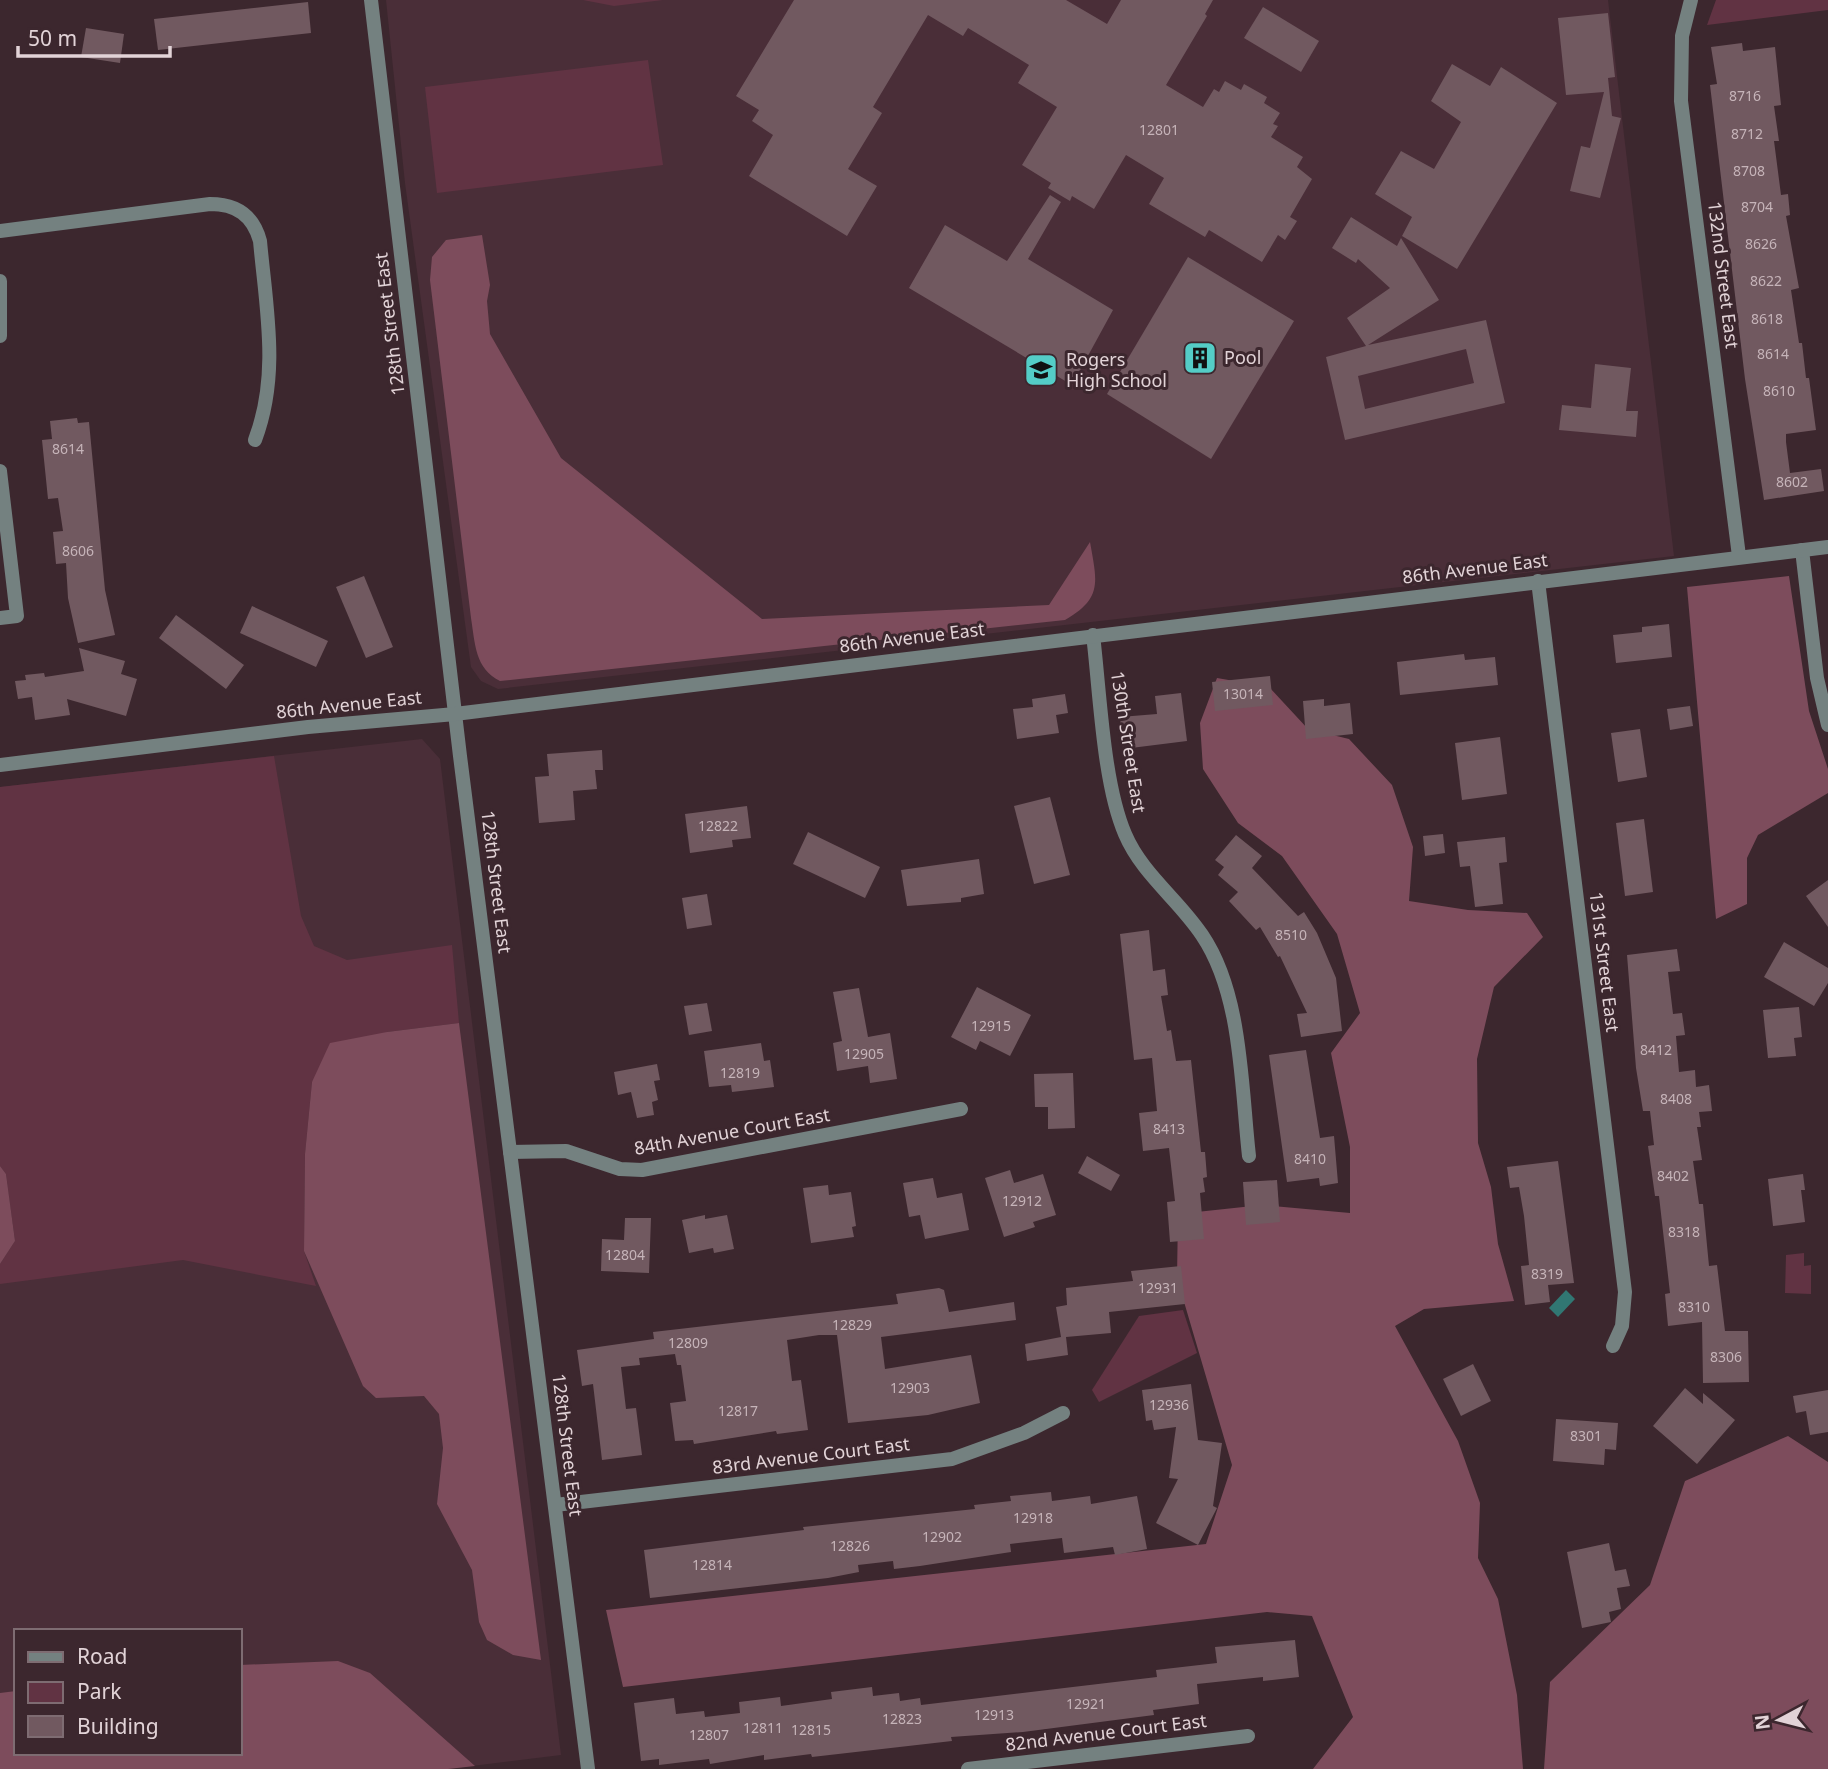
<svg xmlns="http://www.w3.org/2000/svg" width="1828" height="1769" viewBox="0 0 1828 1769" font-family="'Noto Sans',sans-serif">
<style>
.built{fill:#4a2e38;fill-rule:evenodd}
.green{fill:#613343}
.forest{fill:#7d4c5c}
.water{fill:#317773}
.building{fill:#715960;fill-rule:evenodd}
.lines{fill:none;stroke-linecap:round;stroke-linejoin:round}
.minor{stroke:#748180;stroke-width:14}
.tertiary{stroke:#748180;stroke-width:14}
.labels{text-anchor:middle;stroke-width:6;stroke-linejoin:round;paint-order:stroke}
.number-label{font-size:14px;fill:#c6b4b9}
.street-label{font-size:18px;fill:#e2d3d7;stroke:#3c272e}
.poi-label{font-size:18px;fill:#e2d3d7;stroke:#3c272e;text-anchor:start}
</style>
<rect width="100%" height="100%" fill="#3c272e"/>
<g class="built">
<path d="M386,0H1608L1674,556L498,689L481,681L471,667L405,183Z"/>
<path d="M422,739L440,759L561,1755L448,1769H0V787ZM16,1631H240V1753H16Z"/>
</g>
<g class="green">
<path d="M583,0H663L614,6Z"/>
<path d="M1716,0H1828V10L1707,25Z"/>
<path d="M648,60L663,165L437,193L425,87Z"/>
<path d="M274,756L301,916L314,946L347,960L452,945L459,1023L387,1032L312,1082L305,1154L304,1251L316,1286L183,1260L0,1284V1264L15,1241L6,1174L0,1166V787Z"/>
<path d="M1804,1253V1266L1811,1265V1294L1785,1293L1786,1255Z"/>
<path d="M1183,1310L1197,1353L1099,1402L1092,1390L1139,1316Z"/>
</g>
<g class="forest">
<path d="M482,235L490,285L487,301L490,334L561,458L762,619L1049,605L1090,542C1097,582 1103,598 1065,620L500,681C475,669 475,643 471,618L430,280L432,257L446,240Z"/>
<path d="M1789,576L1809,711L1828,769V793L1758,835L1747,858V904L1716,919L1687,587Z"/>
<path d="M1217,678L1269,687L1308,729L1349,739L1392,785L1413,847L1409,901L1468,910L1527,913L1543,937L1494,987L1477,1059L1478,1143L1491,1187L1498,1244L1514,1301L1424,1309L1395,1326L1458,1441L1480,1503L1478,1558L1498,1599L1517,1695L1523,1769H1313L1353,1717L1312,1616L1267,1612L623,1687L606,1610L1206,1544L1232,1465L1177,1278L1178,1214L1262,1205L1350,1213V1147L1331,1053L1360,1013L1337,934L1282,856L1238,823L1203,769L1200,723Z"/>
<path d="M459,1023L541,1660L513,1655L487,1640L479,1622L472,1570L437,1504L443,1448L439,1414L424,1396L376,1398L363,1386L304,1251L305,1154L312,1082L330,1043L387,1032Z"/>
<path d="M0,1166L6,1174L15,1241L0,1264Z"/>
<path d="M1788,1436L1828,1462V1769H1544L1550,1682L1650,1585L1685,1481Z"/>
<path d="M338,1661L370,1673L475,1766L448,1769H0V1693L16,1691V1753H240V1665Z"/>
</g>
<path class="water" d="M1566,1290L1575,1299L1558,1317L1549,1308Z"/>
<g class="building">
<path d="M794,0H1066L1107,24L1121,0H1213L1205,14L1207,16L1166,85L1203,107L1214,89L1219,92L1225,81L1241,90L1244,84L1267,97L1264,103L1280,113L1273,124L1278,126L1271,137L1303,157L1297,167L1312,179L1290,217L1297,221L1285,240L1278,235L1262,262L1209,230L1205,237L1149,204L1164,178L1126,155L1094,209L1072,196L1070,201L1048,188L1051,183L1022,165L1057,107L1018,83L1029,65L968,28L963,36L928,15L873,107L882,113L848,169L877,186L847,236L749,176L773,135L752,121L759,110L736,96Z"/>
<path d="M308,2L311,33L158,50L154,19Z"/>
<path d="M1263,7L1319,41L1301,72L1244,38Z"/>
<path d="M1608,13L1615,77L1608,78L1612,116L1621,118L1600,198L1570,191L1581,146L1590,148L1604,92L1566,95L1558,18Z"/>
<path d="M86,28L124,34L120,63L81,57Z"/>
<path d="M1742,43L1743,51L1775,47L1781,105L1774,106L1779,141H1774L1781,195L1788,194L1790,215L1786,216L1799,288L1791,290L1799,343H1802L1806,378H1809L1816,430L1786,434V442L1790,473L1821,469L1824,491L1764,500L1745,379L1710,85L1717,84L1711,47Z"/>
<path d="M1452,64L1490,86L1501,67L1557,103L1457,269L1402,236L1412,217L1375,194L1401,151L1434,169L1461,122L1431,101Z"/>
<path d="M1050,195L1061,202L1028,259L1113,310L1072,385L909,288L945,225L1007,261Z"/>
<path d="M1351,217L1397,246L1401,238L1439,300L1368,345L1486,320L1505,403L1345,440L1326,357L1366,346L1347,318L1390,288L1358,259L1356,263L1332,248ZM1466,349L1474,383L1365,409L1358,376Z"/>
<path d="M1188,257L1294,321L1211,459L1107,394Z"/>
<path d="M1595,364L1631,368L1626,411H1638L1636,437L1559,430L1562,405L1591,408Z"/>
<path d="M77,418L78,423L89,422L105,590L115,635L78,643L68,598L66,563L56,564L53,532L63,531L58,498L48,499L42,440L52,439L50,421Z"/>
<path d="M364,576L393,647L366,658L336,587Z"/>
<path d="M252,606L328,641L316,667L240,633Z"/>
<path d="M176,615L244,665L226,689L159,638Z"/>
<path d="M1669,624L1672,657L1616,663L1613,635L1642,632V627Z"/>
<path d="M79,648L125,661L121,674L137,679L126,716L67,699L70,715L35,720L32,697L18,699L15,681L26,680L25,675L44,673L45,677L84,671Z"/>
<path d="M1464,654L1465,660L1495,657L1498,685L1400,695L1397,662Z"/>
<path d="M1270,676L1273,705L1215,711L1212,682Z"/>
<path d="M1181,693L1187,741L1123,749L1120,717L1157,714L1155,696Z"/>
<path d="M1065,694L1068,713L1056,715L1059,733L1017,739L1013,709L1033,707L1032,699Z"/>
<path d="M1324,699V706L1350,703L1353,734L1306,739L1303,701Z"/>
<path d="M1690,706L1693,726L1670,730L1667,709Z"/>
<path d="M1640,729L1647,777L1618,782L1611,733Z"/>
<path d="M1500,737L1507,794L1462,800L1455,743Z"/>
<path d="M602,750L603,770H595L597,789L573,791L575,820L539,823L535,777L549,776L547,754Z"/>
<path d="M1050,797L1070,875L1034,884L1014,806Z"/>
<path d="M747,806L751,838L732,840L733,847L690,853L685,814Z"/>
<path d="M1644,819L1653,892L1625,896L1616,823Z"/>
<path d="M808,832L880,867L865,898L793,864Z"/>
<path d="M1443,834L1445,853L1425,856L1423,836Z"/>
<path d="M1236,835L1262,856L1252,868L1298,916L1304,912L1317,933L1336,978L1342,1031L1301,1037L1297,1014L1307,1013L1280,956L1278,957L1260,927L1256,930L1229,901L1238,892L1218,875L1224,867L1215,860Z"/>
<path d="M1505,837L1507,862L1499,863L1503,904L1475,907L1470,866L1460,867L1457,842Z"/>
<path d="M979,859L984,894L961,898V902L907,906L901,870Z"/>
<path d="M1828,880V927L1806,896Z"/>
<path d="M707,894L712,925L687,929L682,898Z"/>
<path d="M1149,930L1153,971L1165,969L1168,995L1161,996L1167,1031L1171,1030L1176,1061L1191,1060L1201,1152H1205L1207,1177L1203,1178L1205,1192L1200,1193L1204,1239L1170,1242L1167,1202L1175,1201L1169,1148L1143,1151L1139,1113L1157,1111L1152,1058L1134,1060L1120,934Z"/>
<path d="M1784,942L1828,968V983L1814,1006L1764,977Z"/>
<path d="M1677,949L1680,971L1668,972L1673,1014L1682,1013L1685,1035L1676,1036L1679,1072L1695,1070L1696,1087L1709,1085L1712,1111L1699,1112L1701,1127H1697L1702,1160L1693,1161L1699,1204H1703L1709,1266L1717,1265L1725,1331H1748L1749,1382L1703,1383L1702,1322L1668,1326L1665,1294L1670,1293L1659,1196H1655L1648,1146L1654,1145L1650,1111H1643L1636,1068L1627,955Z"/>
<path d="M977,987L1031,1015L1010,1056L980,1041L976,1050L951,1037Z"/>
<path d="M859,988L868,1037L890,1033L897,1079L870,1083L868,1066L837,1071L833,1043L842,1041L833,992Z"/>
<path d="M707,1003L712,1031L689,1035L684,1006Z"/>
<path d="M1799,1007L1802,1037L1794,1038L1796,1056L1768,1058L1763,1010Z"/>
<path d="M761,1043L764,1061L770,1060L774,1087L732,1092L731,1085L709,1087L704,1051Z"/>
<path d="M1306,1050L1320,1138L1334,1136L1338,1183L1320,1186L1319,1178L1287,1182L1269,1055Z"/>
<path d="M657,1064L660,1080L654,1081L658,1100L652,1102L654,1115L637,1118L631,1092L618,1095L614,1072Z"/>
<path d="M1073,1073L1075,1128L1048,1129V1107H1035L1034,1074Z"/>
<path d="M1087,1156L1120,1175L1111,1191L1078,1173Z"/>
<path d="M1558,1161L1574,1283L1548,1285L1550,1302L1525,1305L1521,1266L1529,1265L1524,1216L1519,1187L1510,1188L1507,1167Z"/>
<path d="M1010,1170L1014,1183L1043,1174L1056,1215L1033,1222L1035,1227L1004,1237L985,1178Z"/>
<path d="M1803,1174L1805,1190H1801L1805,1222L1773,1226L1768,1179Z"/>
<path d="M933,1178L937,1198L962,1193L969,1230L925,1239L920,1215L909,1217L903,1183Z"/>
<path d="M1277,1180L1280,1222L1246,1225L1243,1182Z"/>
<path d="M828,1185L829,1195L851,1192L856,1226L852,1227L854,1237L811,1243L803,1188Z"/>
<path d="M705,1215V1219L727,1215L734,1249L714,1253L713,1248L689,1253L682,1220Z"/>
<path d="M625,1218H651L649,1273L601,1271L602,1239L624,1240Z"/>
<path d="M1181,1266L1185,1304L1109,1312L1111,1333L1066,1337L1068,1355L1027,1361L1025,1344L1061,1337L1056,1307L1067,1305L1066,1288L1133,1281L1131,1271Z"/>
<path d="M939,1288L944,1290L949,1312L1014,1302L1016,1320L881,1337L885,1369L971,1355L980,1403L928,1415L848,1423L837,1335H819L787,1340L792,1381L801,1380L808,1430L777,1434L776,1431L694,1444L693,1440L675,1441L670,1403L686,1401L681,1365H677L675,1354L639,1358L640,1365L621,1367L626,1409L636,1408L642,1455L602,1460L593,1384L582,1386L577,1350L654,1339L653,1332L898,1304L896,1294Z"/>
<path d="M1473,1364L1491,1401L1461,1416L1443,1379Z"/>
<path d="M1191,1384L1198,1440L1222,1443L1213,1506L1217,1508L1198,1545L1156,1523L1178,1479L1169,1478L1176,1427L1154,1430L1152,1420L1146,1421L1142,1390Z"/>
<path d="M1685,1388L1703,1404V1393L1735,1420L1697,1464L1653,1426Z"/>
<path d="M1828,1390V1432L1810,1435L1806,1411L1796,1413L1793,1396Z"/>
<path d="M1556,1419L1618,1423L1616,1450L1605,1449L1604,1465L1553,1461Z"/>
<path d="M1051,1492L1052,1501L1090,1496L1091,1504L1137,1496L1147,1549L1115,1555L1113,1547L1064,1553L1062,1538L1010,1544L1011,1552L920,1566L894,1569L893,1561L858,1565L859,1572L828,1578L650,1598L644,1550L804,1530L803,1527L975,1509L974,1505L1011,1501L1010,1496Z"/>
<path d="M1609,1543L1615,1571L1626,1569L1630,1586L1617,1588L1621,1609L1609,1612L1611,1622L1582,1628L1567,1552Z"/>
<path d="M1295,1640L1299,1677L1263,1681V1677L1197,1684L1199,1704L1153,1710L1154,1715L1023,1732L951,1737L952,1741L812,1757L811,1754L764,1760V1755L710,1764L709,1759L659,1765V1759L641,1761L634,1703L674,1698L676,1714L704,1711L705,1717L740,1713L739,1702L780,1697L781,1706L832,1699L831,1692L872,1687L873,1696L899,1693L900,1701L920,1698L921,1705L1157,1677L1156,1670L1217,1663L1215,1647Z"/>
</g>
<g class="lines">
<g class="minor">
<path d="M1691,0L1682,36L1681,101L1739,556"/>
<path d="M0,231L210,204C236,204 253,215 260,241C266,308 280,374 255,440"/>
<path d="M0,281V336"/>
<path d="M0,471L17,616L0,618"/>
<path d="M1802,550L1817,678L1828,725"/>
<path d="M1538,581L1625,1292L1622,1326L1613,1346"/>
<path d="M1093,635C1100,692 1103,783 1125,834C1142,874 1178,899 1202,935C1242,994 1241,1085 1249,1156"/>
<path d="M510,1152L566,1151L620,1169L642,1170L961,1109"/>
<path d="M555,1505L952,1459L1024,1433L1063,1413"/>
<path d="M968,1769L1248,1736"/>
</g>
<g class="tertiary">
<path d="M371,0L460,756L588,1769"/>
<path d="M0,765L308,727L455,714L1828,547"/>
</g>
</g>
<defs>
<symbol id="building-square" viewBox="-11 -11 22 22"><rect x="-9" y="-9" width="18" height="18" rx="4" fill="#54cdc7" stroke="#3c272e"/><path d="M-4-6H4V6H1V3H-1V6H-4ZM-2.5-4.3h1.7v1.8h-1.7ZM.8-4.3h1.7v1.8H.8ZM-2.5-1h1.7V.8h-1.7ZM.8-1h1.7V.8H.8Z" fill="#111"/></symbol>
<symbol id="school-square" viewBox="-11 -11 22 22"><rect x="-9" y="-9" width="18" height="18" rx="4" fill="#54cdc7" stroke="#3c272e"/><path d="M0-5L7-2L0 1L-7-2ZM-4 1L0 2.5L4 1V4Q0 6-4 4Z" fill="#111"/></symbol>
</defs>
<g fill-rule="evenodd">
<use href="#building-square" x="1181" y="339" width="38" height="38"/>
<use href="#school-square" x="1022" y="351" width="38" height="38"/>
</g>
<g class="labels">
<g class="number-label">
<text x="1745" y="101">8716</text>
<text x="1159" y="135">12801</text>
<text x="1747" y="139">8712</text>
<text x="1749" y="176">8708</text>
<text x="1757" y="212">8704</text>
<text x="1761" y="249">8626</text>
<text x="1766" y="286">8622</text>
<text x="1767" y="324">8618</text>
<text x="1773" y="359">8614</text>
<text x="1779" y="396">8610</text>
<text x="68" y="454">8614</text>
<text x="1792" y="487">8602</text>
<text x="78" y="556">8606</text>
<text x="1243" y="699">13014</text>
<text x="718" y="831">12822</text>
<text x="1291" y="940">8510</text>
<text x="991" y="1031">12915</text>
<text x="1656" y="1055">8412</text>
<text x="864" y="1059">12905</text>
<text x="740" y="1078">12819</text>
<text x="1676" y="1104">8408</text>
<text x="1169" y="1134">8413</text>
<text x="1310" y="1164">8410</text>
<text x="1673" y="1181">8402</text>
<text x="1022" y="1206">12912</text>
<text x="1684" y="1237">8318</text>
<text x="625" y="1260">12804</text>
<text x="1547" y="1279">8319</text>
<text x="1158" y="1293">12931</text>
<text x="1694" y="1312">8310</text>
<text x="852" y="1330">12829</text>
<text x="688" y="1348">12809</text>
<text x="1726" y="1362">8306</text>
<text x="910" y="1393">12903</text>
<text x="1169" y="1410">12936</text>
<text x="738" y="1416">12817</text>
<text x="1586" y="1441">8301</text>
<text x="1033" y="1523">12918</text>
<text x="942" y="1542">12902</text>
<text x="850" y="1551">12826</text>
<text x="712" y="1570">12814</text>
<text x="1086" y="1709">12921</text>
<text x="994" y="1720">12913</text>
<text x="902" y="1724">12823</text>
<text x="763" y="1733">12811</text>
<text x="811" y="1735">12815</text>
<text x="709" y="1740">12807</text>
</g>
<g class="street-label">
<text transform="translate(1723 275) rotate(83)" y="6">132nd Street East</text>
<text transform="translate(390 324) rotate(-97)" y="6">128th Street East</text>
<text transform="translate(1475 569) rotate(-7)" y="6">86th Avenue East</text>
<text transform="translate(912 638) rotate(-7)" y="6">86th Avenue East</text>
<text transform="translate(349 705) rotate(-6)" y="6">86th Avenue East</text>
<text transform="translate(1128 742) rotate(81)" y="6">130th Street East</text>
<text transform="translate(496 882) rotate(83)" y="6">128th Street East</text>
<text transform="translate(1604 962) rotate(83)" y="6">131st Street East</text>
<text transform="translate(732 1132) rotate(-10)" y="6">84th Avenue Court East</text>
<text transform="translate(567 1445) rotate(83)" y="6">128th Street East</text>
<text transform="translate(811 1456) rotate(-7)" y="6">83rd Avenue Court East</text>
<text transform="translate(1106 1733) rotate(-7)" y="6">82nd Avenue Court East</text>
</g>
<g class="poi-label">
<text x="1224" y="364">Pool</text>
<text x="1066" y="366">Rogers<tspan x="1066" dy="21">High School</tspan></text>
</g>
</g>
<rect x="14" y="1629" width="228" height="126" fill="#3c272e" stroke="#7e6c72" stroke-width="2"/>
<rect x="28" y="1652" width="35" height="10" fill="#748180" stroke="#7e6c72" stroke-width="2"/>
<text x="77" y="1664" font-size="21" fill="#e2d3d7">Road</text>
<rect x="28" y="1682" width="35" height="21" fill="#613343" stroke="#7e6c72" stroke-width="2"/>
<text x="77" y="1699" font-size="21" fill="#e2d3d7">Park</text>
<rect x="28" y="1716" width="35" height="21" fill="#715960" stroke="#7e6c72" stroke-width="2"/>
<text x="77" y="1734" font-size="21" fill="#e2d3d7">Building</text>
<g transform="translate(1779 1720) rotate(263)" stroke="#3c272e" stroke-width="5" paint-order="stroke">
<path d="M0-5L12 26L0 18L-12 26Z" fill="#e2d3d7"/>
<text y="-10" font-size="19" font-weight="bold" text-anchor="middle" fill="#e2d3d7">N</text>
</g>
<path d="M18 46v10h152v-10" fill="none" stroke="#e2d3d7" stroke-width="3.5"/>
<text x="28" y="46" font-size="21" fill="#e2d3d7" stroke="#3c272e" stroke-width="5" paint-order="stroke">50 m</text>
</svg>
